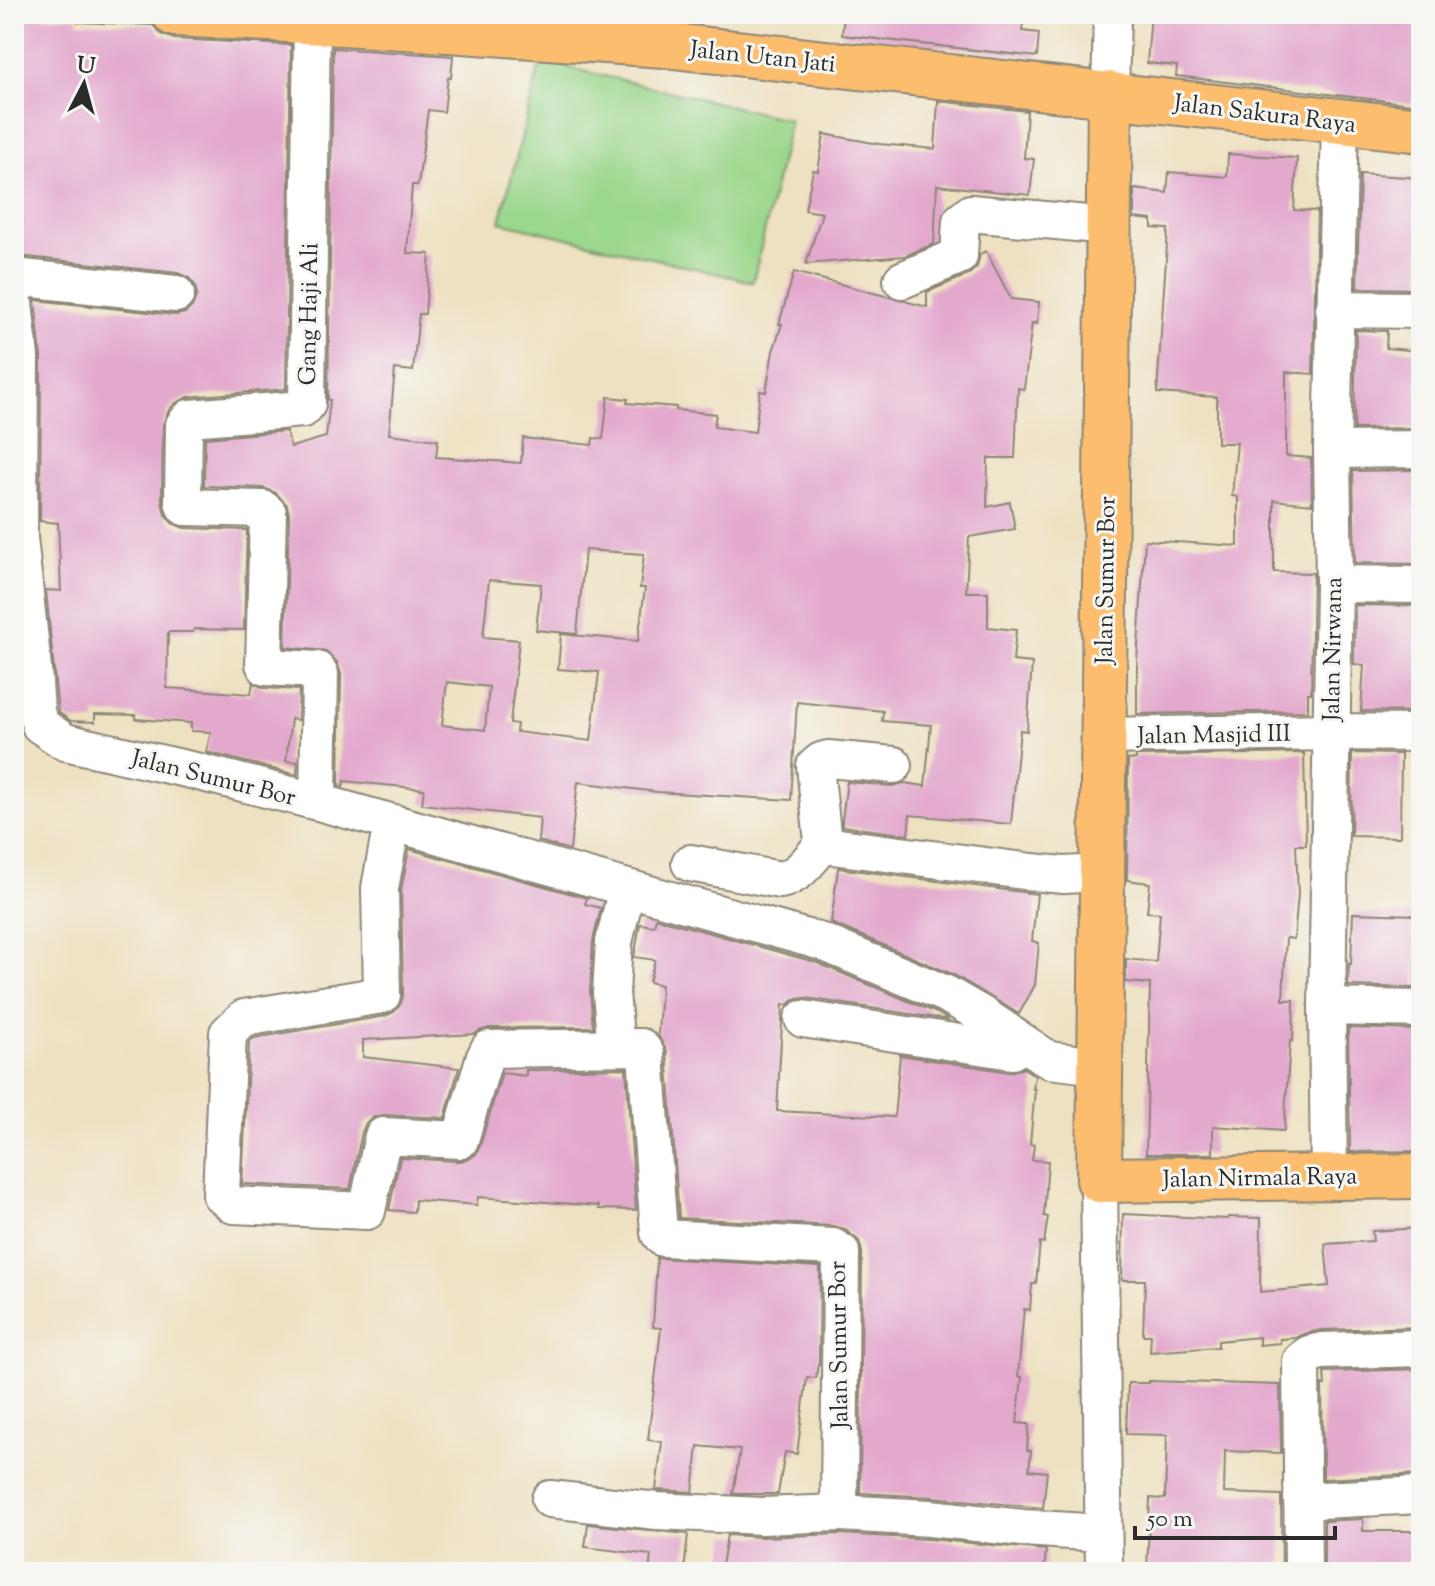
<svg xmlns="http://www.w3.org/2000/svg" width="1435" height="1586" viewBox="0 0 1435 1586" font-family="'Sorts Mill Goudy',serif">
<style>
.green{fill:#9bd78c;stroke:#63815c;stroke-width:2}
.building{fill:#e3a9cd;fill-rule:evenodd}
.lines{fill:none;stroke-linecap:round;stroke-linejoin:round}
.minor-casing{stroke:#8c8676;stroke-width:40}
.major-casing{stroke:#8c8676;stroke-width:48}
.minor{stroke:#fff;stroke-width:36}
.major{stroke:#fcbd6e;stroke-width:44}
.labels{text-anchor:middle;stroke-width:6;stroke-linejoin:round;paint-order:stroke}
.street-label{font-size:24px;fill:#2b2b2b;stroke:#f6f6f2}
</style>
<rect width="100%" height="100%" fill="#f6f6f2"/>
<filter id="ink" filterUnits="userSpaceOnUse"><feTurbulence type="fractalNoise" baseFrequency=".0125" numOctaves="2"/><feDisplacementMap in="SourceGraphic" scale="16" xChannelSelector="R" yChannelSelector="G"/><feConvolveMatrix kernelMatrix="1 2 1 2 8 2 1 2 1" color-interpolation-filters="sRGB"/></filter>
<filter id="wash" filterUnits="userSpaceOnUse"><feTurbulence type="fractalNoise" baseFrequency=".006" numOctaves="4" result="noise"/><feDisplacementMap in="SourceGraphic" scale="32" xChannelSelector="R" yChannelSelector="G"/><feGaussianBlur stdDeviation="1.8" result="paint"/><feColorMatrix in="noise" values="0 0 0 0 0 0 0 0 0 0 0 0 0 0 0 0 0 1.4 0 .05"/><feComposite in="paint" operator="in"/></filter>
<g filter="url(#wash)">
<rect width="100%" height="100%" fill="#eee1c1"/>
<path class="green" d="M541,61L790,120L753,282L500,222Z"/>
<g id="blocks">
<g class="building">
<path d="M844,14H1024L1022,31L1039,33L1037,57L842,35Z"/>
<path d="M1151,14H1421V40L1412,104L1176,76L1177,66L1147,63Z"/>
<path d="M14,17H78V22L153,25L161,34L174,39L291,45L286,389L188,397L174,404L168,412L163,425L162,501L165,514L172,523L184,528L247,530L244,630L194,629L193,632H168L167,688L251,694L253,683L265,688L299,690L298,720L291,719L286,761L298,762L297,775L206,752L211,732L191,731V723L136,719V715L95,714V722L71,721L58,712L46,590L61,591L58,523L40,521L41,357L35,300L175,315L185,313L192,307L197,295L195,285L189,278L178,273L18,256L23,217H14Z"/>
<path d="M333,48L453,56L451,78L448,77L444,112L428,110L418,185H412L407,253L430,254L425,314H419L413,371L395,369L389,434L438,440L436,457L521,463L523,438L592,445L593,438L603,439L608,397L628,399L627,403L676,407V410L716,414L714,427L755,432L760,391L766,392L773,351L782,324H779L794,272L927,307V292L968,275L977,267L980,254L986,251L1011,299L1039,302L1037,324L1032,323L1024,389L1018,388L1015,458H988L987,507L1010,502L1015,529L969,537L966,592H988V627L1016,630L1013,661L1032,663L1027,731L1020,730L1011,824L910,815L908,835L842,826V819L847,782L892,786L904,783L925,786L931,725L882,721L883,711L797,702L791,800L657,792L578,782L570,850L538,841L540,818L422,804L424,789L344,781L343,787L339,786L341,674L337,662L326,651L285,647L289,514L287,505L276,493L264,488L204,486L205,438L286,431L291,447L326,437L330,400H328ZM585,550L644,554L640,588H645L638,641L561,634L558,669L599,672L591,741L516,732L517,724L510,723L519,640L483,637L489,580L541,584L536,630L577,634ZM447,682L489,687L485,730L442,725Z"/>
<path d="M938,101L1027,111L1024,158L1034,159L1030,195L937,185L934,244L905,256L806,264L822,213L805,210L813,170L818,171L824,134L879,144L935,149Z"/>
<path d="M1228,154L1297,158L1294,210L1317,211L1313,374L1286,372V456L1311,458L1312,504L1274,500V572L1313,573L1311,693H1308V711L1137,714V661L1145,540L1238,546V497L1232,496L1237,443H1217V397L1157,393L1168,229L1152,228V220L1134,218V189L1167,193L1169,172L1227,177Z"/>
<path d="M1360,174L1421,178V289L1357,288Z"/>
<path d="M1356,330L1387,331L1386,348L1421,351L1418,393H1421V428L1354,429Z"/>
<path d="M1419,470L1418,473H1421V564L1355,563L1353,471Z"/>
<path d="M1355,605L1421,606V712L1361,711L1364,665L1354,664Z"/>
<path d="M1304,753L1306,845H1296L1298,894L1294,939L1286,938L1283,1000H1294L1293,1041H1290L1284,1131L1213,1126V1154H1146L1150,984L1126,982V959L1156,962L1160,913L1147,912L1150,883L1127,880L1128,760L1136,759V756Z"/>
<path d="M1352,753L1401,754L1400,837L1351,836Z"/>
<path d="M409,849L587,898L585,904L601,908L593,941L590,992L593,1027L489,1028L479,1031L475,1034L363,1040V1057L459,1068L445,1118L384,1115L374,1117L366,1123L362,1132L350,1189L242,1184L249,1042L254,1038L385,1016L394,1012L400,1005L403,995L401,890Z"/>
<path d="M838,868L1037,894L1032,941L1039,943L1035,985L1019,1014L954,975L831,923Z"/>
<path d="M1353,913L1416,915L1415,988L1348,986L1349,964H1351Z"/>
<path d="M656,918L815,962L937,1013L949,1020L806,998L796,999L787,1005L783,1004L777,1111L894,1117L900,1055L1009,1072L1024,1068L1035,1076L1033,1089H1035L1030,1144L1034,1145L1032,1160L1048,1161L1044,1216L1048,1217L1044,1243L1040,1242L1036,1284H1032L1030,1310L1024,1309L1018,1376L1022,1377L1017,1423L1029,1424L1027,1450L1031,1451L1029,1470L1047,1472L1043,1508L932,1497L860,1493L862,1252L859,1241L844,1229L834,1226L679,1218L667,1052L658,1035L661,985L649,982L655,960L634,957L640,924L654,926Z"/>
<path d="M1348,1028L1421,1030V1151L1350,1152Z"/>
<path d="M626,1068L636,1210L599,1209V1206L478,1197L477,1205L415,1200L414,1212L389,1210L400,1158L459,1161L469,1159L476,1154L480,1146L502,1073L526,1076V1070Z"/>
<path d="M1123,1214L1228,1219V1217L1261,1218L1260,1292L1329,1286L1325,1244L1373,1241L1372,1231L1421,1228V1327L1321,1330L1304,1334L1295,1338L1280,1339V1343L1259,1345V1337L1218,1341V1347L1150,1352L1151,1335H1143L1145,1280H1122Z"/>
<path d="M657,1258L820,1267L819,1364H818L816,1378L807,1377L797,1454L785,1452L778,1494H733L740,1450L698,1446L693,1492L656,1490L662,1442L648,1440L661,1328L653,1327Z"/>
<path d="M1421,1369V1474L1323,1479L1322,1385H1325L1324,1372Z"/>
<path d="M1149,1381L1280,1385L1281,1453L1225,1451L1224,1493L1281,1495L1282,1572H1147L1150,1498L1165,1499L1167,1435L1126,1434L1128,1383H1149Z"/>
<path d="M1363,1519V1531H1421V1569L1324,1572V1521Z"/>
<path d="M588,1524L688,1534L684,1572H649L651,1555L585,1547Z"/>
<path d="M839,1534L928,1539L1046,1550L1044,1572H721L727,1535L763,1537Z"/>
</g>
</g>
</g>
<g filter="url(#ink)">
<use href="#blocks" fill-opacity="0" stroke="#8c8676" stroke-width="2"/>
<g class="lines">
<defs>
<g id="minor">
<path d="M663,14L664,45"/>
<path d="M312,21L307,404L303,409L190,418L184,425L183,501L185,507L263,509L268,513L264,664L266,667L317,670L320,674L318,802"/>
<path d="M1110,94L1112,14"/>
<path d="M14,277L176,294"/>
<path d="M902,280L959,256L961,221L971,213L1108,226"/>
<path d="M14,303L20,357L19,538L33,668L36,711L40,725L65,742L195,771L318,802L822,942L946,994L984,1016L1049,1060L1100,1066"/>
<path d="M1334,309L1421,310"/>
<path d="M1332,450L1421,449"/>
<path d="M1334,584L1421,585"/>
<path d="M1103,736L1330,732L1421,733"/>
<path d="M894,765L828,759L821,761L815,766L822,833L826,841L832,846L1032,872L1064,875L1102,873"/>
<path d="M392,823L380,888L382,995L244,1018L228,1033L221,1195L233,1205L367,1211L383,1136L460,1140L484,1059L489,1049L641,1047L646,1054L659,1233L663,1238L833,1247L841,1252L839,1513"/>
<path d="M690,863L780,880C801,876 812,856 826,841"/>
<path d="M1327,1007L1421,1009"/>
<path d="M803,1019L1012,1051L1023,1043"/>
<path d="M616,1047L611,993L614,942L627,888"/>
<path d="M1329,1176L1327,1007L1334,584L1332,450L1340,122"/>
<path d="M1099,1180L1104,1572"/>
<path d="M550,1499L657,1511L762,1516L839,1513L930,1518L1023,1528L1102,1533"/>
<path d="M1302,1501L1421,1495"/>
<path d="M1303,1572L1301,1361L1309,1354L1322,1351L1421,1348"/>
</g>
<g id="major">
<path d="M175,14L359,24L664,45L1421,130"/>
<path d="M1110,94L1099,1180L1421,1176"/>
</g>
</defs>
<use href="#minor" class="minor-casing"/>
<use href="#major" class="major-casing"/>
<use href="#minor" class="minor"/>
<use href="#major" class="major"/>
</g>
</g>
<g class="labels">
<g class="street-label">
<text transform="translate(763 56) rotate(6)" y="8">Jalan Utan Jati</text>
<text transform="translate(1265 113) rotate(7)" y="8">Jalan Sakura Raya</text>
<text transform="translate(308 314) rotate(-89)" y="8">Gang Haji Ali</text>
<text transform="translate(1105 580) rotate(-89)" y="8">Jalan Sumur Bor</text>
<text transform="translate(1332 649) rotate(-89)" y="8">Jalan Nirwana</text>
<text transform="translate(1214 734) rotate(-1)" y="8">Jalan Masjid III</text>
<text transform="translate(214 777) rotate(14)" y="8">Jalan Sumur Bor</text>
<text transform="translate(1260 1177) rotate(-1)" y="8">Jalan Nirmala Raya</text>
<text transform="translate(838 1345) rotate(-91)" y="8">Jalan Sumur Bor</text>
</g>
</g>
<rect width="1435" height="1586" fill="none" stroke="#f6f6f2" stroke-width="48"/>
<g transform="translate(84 84) rotate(6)" stroke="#f6f6f2" stroke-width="6" paint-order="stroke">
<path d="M0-6L14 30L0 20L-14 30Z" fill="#2b2b2b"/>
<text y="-12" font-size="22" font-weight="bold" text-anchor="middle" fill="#2b2b2b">U</text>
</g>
<path d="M1135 1526v12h200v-12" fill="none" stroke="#2b2b2b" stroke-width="4"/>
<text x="1147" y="1526" font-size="24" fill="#2b2b2b" stroke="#f6f6f2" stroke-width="6" paint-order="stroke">50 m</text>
</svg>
